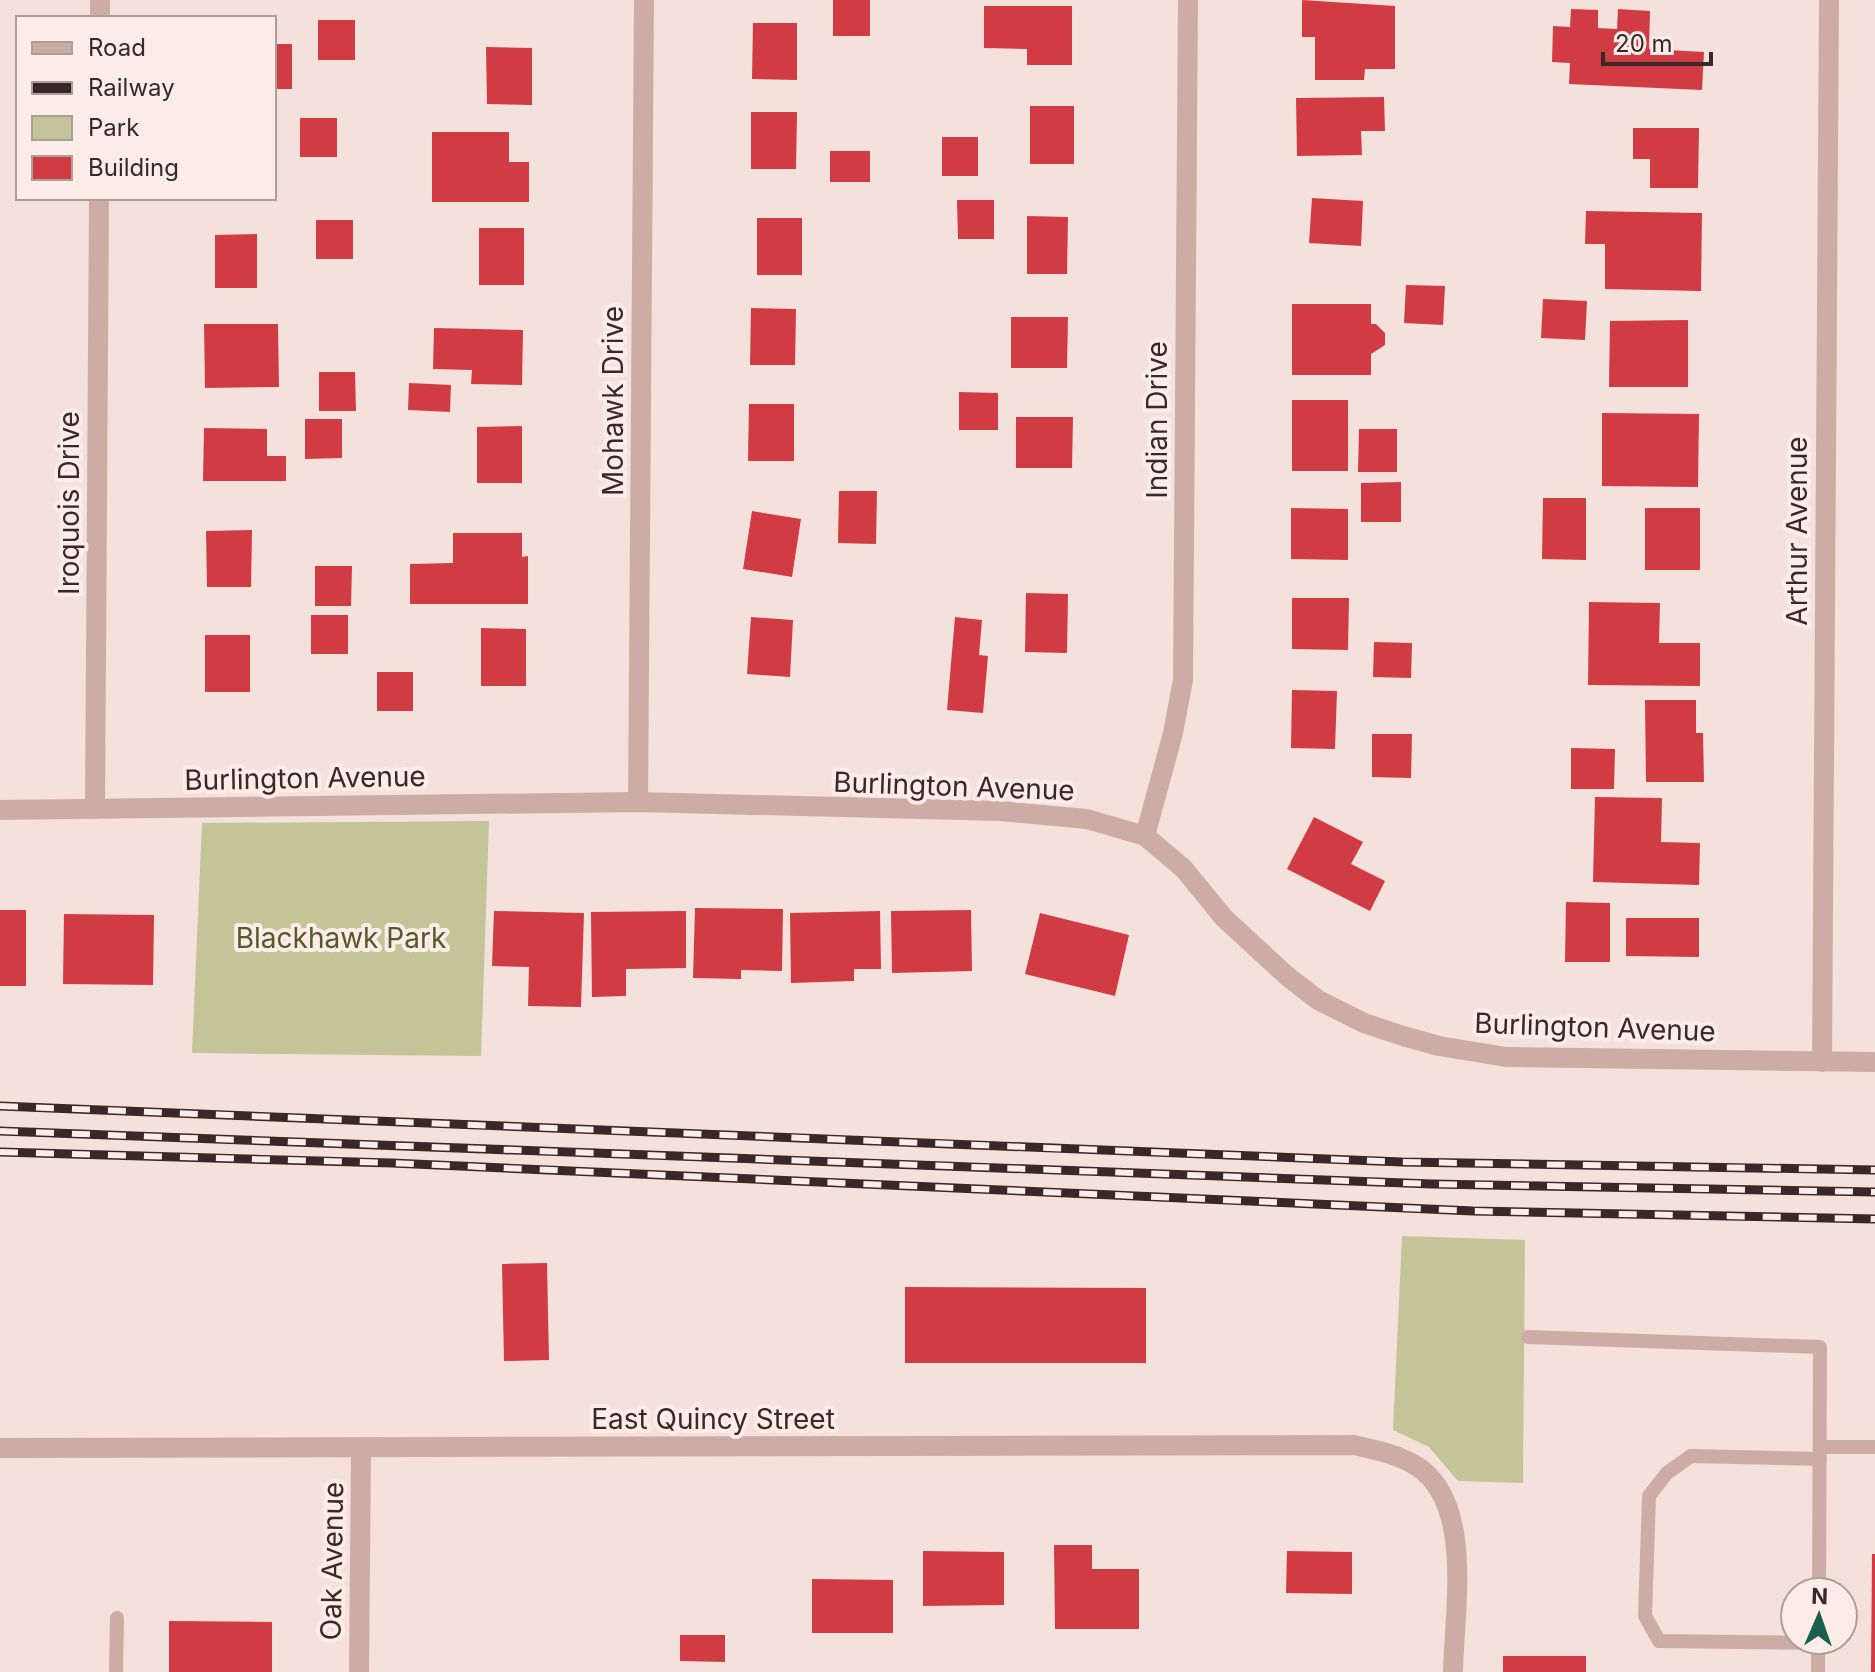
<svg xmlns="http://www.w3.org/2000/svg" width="1875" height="1672" viewBox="0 0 1875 1672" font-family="Inter,sans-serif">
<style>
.green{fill:#c3c599}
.building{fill:#d13c44}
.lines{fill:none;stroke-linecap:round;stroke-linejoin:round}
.lane{stroke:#cdaca5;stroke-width:14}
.street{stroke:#cdaca5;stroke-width:20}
.rail-casing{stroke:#392827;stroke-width:9}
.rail{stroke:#fbece8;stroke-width:6;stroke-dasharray:18;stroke-linecap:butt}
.labels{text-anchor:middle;stroke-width:8;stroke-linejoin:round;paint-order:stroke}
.street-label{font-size:28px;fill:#392827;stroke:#fbece8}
.park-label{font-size:28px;fill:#565929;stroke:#fbece8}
</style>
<rect width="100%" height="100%" fill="#f4e1db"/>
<g class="green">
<path d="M489,821L481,1056L192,1053L202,823Z"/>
<path d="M1402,1236L1525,1240L1523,1483L1458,1481L1429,1447L1393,1430Z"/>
</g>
<g class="building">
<rect x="833" y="0" width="37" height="36"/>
<path d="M1302,0L1395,6V69H1365L1364,80H1315V37H1302Z"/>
<path d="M984,6H1072V65H1027V49L984,48Z"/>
<path d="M1571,9L1598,10V28L1617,29L1618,9L1650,11L1649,49L1704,52L1702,90L1569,84L1570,63L1552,62L1553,26L1570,27Z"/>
<rect x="318" y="20" width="37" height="40"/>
<path d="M753,23H797V80L752,79Z"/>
<rect x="274" y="44" width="18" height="45"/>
<path d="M486,47L532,48V105L487,104Z"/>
<path d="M1384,97L1385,131H1361L1362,155L1297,156L1296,98Z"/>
<rect x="1030" y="106" width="44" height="58"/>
<path d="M751,112H797L796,169H751Z"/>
<rect x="300" y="118" width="37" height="39"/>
<path d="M1633,128H1699L1698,188H1650V159H1633Z"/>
<path d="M432,132H509V162H529V202H432Z"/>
<rect x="942" y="137" width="36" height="39"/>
<rect x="830" y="151" width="40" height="31"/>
<path d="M1312,198L1363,201L1361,246L1309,243Z"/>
<path d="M957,200H994V239H958Z"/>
<path d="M1586,211L1702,213L1701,291L1605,289V244H1585Z"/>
<path d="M1027,216L1068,217L1067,274H1027Z"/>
<rect x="757" y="218" width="45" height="57"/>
<rect x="316" y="220" width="37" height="39"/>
<rect x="479" y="228" width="45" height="57"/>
<path d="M257,234V288H215V235Z"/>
<path d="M1406,285L1445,286L1443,325L1404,323Z"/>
<path d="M1543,299L1587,301L1585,340L1541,338Z"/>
<path d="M1292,304H1371V324H1376L1385,333V345L1371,354V375H1292Z"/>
<path d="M751,308L796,309L795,365H750Z"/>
<path d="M1011,317H1068L1067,368H1011Z"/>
<path d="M1688,320V387H1609L1610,321Z"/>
<path d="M204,324H278L279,387L205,388Z"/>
<path d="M434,328L523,330L522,385L471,384L472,370L433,369Z"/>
<path d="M319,372H355L356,411H319Z"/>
<path d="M409,383L451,385L450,412L408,410Z"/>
<path d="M959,392L998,393V430H959Z"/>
<rect x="1292" y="400" width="56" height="71"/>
<path d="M749,404H794V461H748Z"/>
<path d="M1602,413L1699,414L1698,487L1602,486Z"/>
<path d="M1016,417H1073L1072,468H1016Z"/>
<path d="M305,419H342V458L305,459Z"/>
<path d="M522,426V483H477V427Z"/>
<path d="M204,428L267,429V456H286V481H203Z"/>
<path d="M1359,429H1397V472H1358Z"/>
<path d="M1401,482V522H1361V483Z"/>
<path d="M839,491H877L876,544L838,543Z"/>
<path d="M1543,498H1586V560L1542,559Z"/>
<path d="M1291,508L1348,509V560L1291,559Z"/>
<rect x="1645" y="508" width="55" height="62"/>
<path d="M752,511L801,519L792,577L743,569Z"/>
<path d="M252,530L251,587H207L206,531Z"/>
<path d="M453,533H522V557L528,556V604H410V564L453,563Z"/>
<path d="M315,566H352L351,606H315Z"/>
<path d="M1026,593L1068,594L1067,653L1025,652Z"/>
<path d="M1292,598H1349L1348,650L1292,649Z"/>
<path d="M1589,602L1660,603L1659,643H1700V686L1588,685Z"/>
<rect x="311" y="615" width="37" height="39"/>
<path d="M751,617L793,620L790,677L747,674Z"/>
<path d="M955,617L982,620L979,655L988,656L983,713L947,710Z"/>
<path d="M481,628L526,629V686H481Z"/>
<rect x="205" y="635" width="45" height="57"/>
<path d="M1374,642L1412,643L1411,678L1373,677Z"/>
<rect x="377" y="672" width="36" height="39"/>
<path d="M1292,690L1337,691L1335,749L1291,748Z"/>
<path d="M1645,700H1696V733H1703L1704,782H1646Z"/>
<path d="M1372,734H1412L1411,778L1372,777Z"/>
<path d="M1571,748L1615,749L1614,789H1571Z"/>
<path d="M1595,797L1662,798L1661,842L1700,843L1699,885L1593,882Z"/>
<path d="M1314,817L1363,842L1351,864L1385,881L1370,911L1287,869Z"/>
<path d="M1566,902L1610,903V962H1565Z"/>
<path d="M695,908L783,909L782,971L741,970V979L693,978Z"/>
<rect x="0" y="910" width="26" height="76"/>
<path d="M971,910L972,971L892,973L891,911Z"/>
<path d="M494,911L584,913L581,1007L528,1006L529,967L492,966Z"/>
<path d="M686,911V968L626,969V996L592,997L591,912Z"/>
<path d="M880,911L881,969H854V981L791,983L790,913Z"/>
<path d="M1040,913L1129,935L1115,996L1025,974Z"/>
<path d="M64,914L154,915L153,985L63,984Z"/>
<path d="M1626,918H1699V957L1626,956Z"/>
<path d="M547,1263L549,1360L504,1361L502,1264Z"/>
<path d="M905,1287L1146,1288V1363H905Z"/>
<path d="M1054,1545H1092V1569H1139V1629H1055Z"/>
<path d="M923,1551L1004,1552V1605L923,1606Z"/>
<path d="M1287,1551L1352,1552V1594L1286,1593Z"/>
<path d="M1872,1554H1875V1672H1871Z"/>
<path d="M812,1579L893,1580V1633H812Z"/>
<path d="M169,1621L272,1622V1672H169Z"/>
<path d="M680,1635H725V1662L680,1661Z"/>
<rect x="1503" y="1656" width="83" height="16"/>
</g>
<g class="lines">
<g class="lane">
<path d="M1528,1337L1820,1347L1819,1592"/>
<path d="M1820,1447H1875"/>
<path d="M1818,1643L1659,1641L1645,1616L1649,1496L1667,1473L1691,1456L1820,1459"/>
<path d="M116,1672L117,1618"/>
<path d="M1818,1672V1640"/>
</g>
<g class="street">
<path d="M100,18V0"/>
<path d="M638,802L644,0"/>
<path d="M95,809L99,198"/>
<path d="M0,810L638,802L1000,811L1087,819L1145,836L1184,869L1224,918L1287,976L1318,1000L1364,1023L1403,1036L1439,1046L1506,1057L1875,1062"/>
<path d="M1145,836L1173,733L1183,680L1188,0"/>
<path d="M1822,1062L1829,0"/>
<path d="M0,1448L1354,1445C1376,1450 1398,1454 1418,1467C1474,1504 1454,1613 1453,1672"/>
<path d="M359,1672L361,1450"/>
</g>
<defs>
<g id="rail">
<path d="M0,1106L1402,1162L1875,1170"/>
<path d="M0,1131L1432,1184L1875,1192"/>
<path d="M0,1152L392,1163L1473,1211L1875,1219"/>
</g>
</defs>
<use href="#rail" class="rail-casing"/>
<use href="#rail" class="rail"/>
</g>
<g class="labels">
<g class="street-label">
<text transform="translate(613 401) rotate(-90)" y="10">Mohawk Drive</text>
<text transform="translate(1157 420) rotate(-90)" y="10">Indian Drive</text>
<text transform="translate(69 503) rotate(-90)" y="10">Iroquois Drive</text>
<text transform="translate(1797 531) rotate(-90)" y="10">Arthur Avenue</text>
<text transform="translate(305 778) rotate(-1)" y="10">Burlington Avenue</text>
<text transform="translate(954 786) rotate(2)" y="10">Burlington Avenue</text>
<text transform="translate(1595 1027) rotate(2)" y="10">Burlington Avenue</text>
<text x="713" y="1429">East Quincy Street</text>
<text transform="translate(332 1561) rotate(-89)" y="10">Oak Avenue</text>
</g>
<g class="park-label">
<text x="341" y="948">Blackhawk Park</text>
</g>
</g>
<rect x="16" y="16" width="260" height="184" fill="#fbece8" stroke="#ad9e9b" stroke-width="2"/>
<rect x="32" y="42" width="40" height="12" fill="#cdaca5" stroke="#ad9e9b" stroke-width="2"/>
<text x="88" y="56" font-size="24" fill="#392827">Road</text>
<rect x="32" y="82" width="40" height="12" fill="#392827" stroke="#ad9e9b" stroke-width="2"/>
<text x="88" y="96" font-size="24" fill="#392827">Railway</text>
<rect x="32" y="116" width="40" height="24" fill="#c3c599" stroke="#ad9e9b" stroke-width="2"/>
<text x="88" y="136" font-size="24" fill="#392827">Park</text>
<rect x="32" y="156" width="40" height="24" fill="#d13c44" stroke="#ad9e9b" stroke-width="2"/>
<text x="88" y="176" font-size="24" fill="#392827">Building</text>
<g transform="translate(1819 1616) rotate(2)"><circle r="38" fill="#fbece8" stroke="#ad9e9b" stroke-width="2"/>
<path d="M0-6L14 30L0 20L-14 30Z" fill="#195e4e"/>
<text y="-12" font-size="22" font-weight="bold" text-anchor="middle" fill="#392827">N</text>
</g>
<path d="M1603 52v12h108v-12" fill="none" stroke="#392827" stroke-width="4"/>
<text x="1615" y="52" font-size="24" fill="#392827" stroke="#fbece8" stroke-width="6" paint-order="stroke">20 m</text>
</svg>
